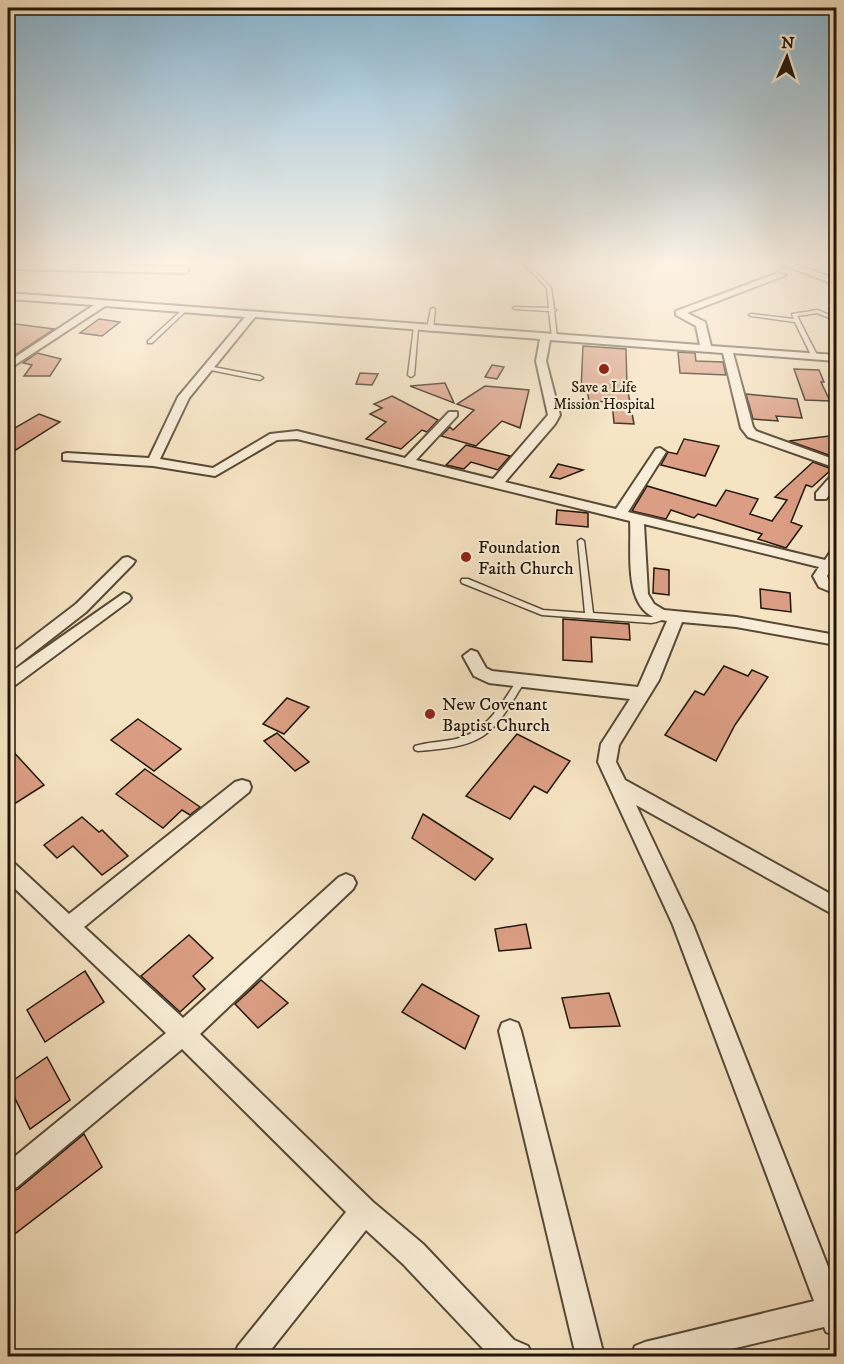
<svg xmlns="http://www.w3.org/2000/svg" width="844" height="1364" viewBox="0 0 844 1364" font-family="'IM FELL DW Pica',serif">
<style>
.building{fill:#db9e84;stroke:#211608;stroke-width:1.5}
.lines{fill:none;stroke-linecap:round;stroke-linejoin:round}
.service-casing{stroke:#564936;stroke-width:3}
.minor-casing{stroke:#564936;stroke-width:4}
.service{fill:#f9edd7;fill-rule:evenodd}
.minor{fill:#f9edd7;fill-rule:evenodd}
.poi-dot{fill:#8f2418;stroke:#f9edd7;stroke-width:2}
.labels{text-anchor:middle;stroke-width:4.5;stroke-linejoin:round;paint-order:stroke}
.far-poi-label{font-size:15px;fill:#211608;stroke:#f9edd7}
.poi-label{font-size:18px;fill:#211608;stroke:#f9edd7;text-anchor:start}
</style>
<rect width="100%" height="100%" fill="#f6e3c2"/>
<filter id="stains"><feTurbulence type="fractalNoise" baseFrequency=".00333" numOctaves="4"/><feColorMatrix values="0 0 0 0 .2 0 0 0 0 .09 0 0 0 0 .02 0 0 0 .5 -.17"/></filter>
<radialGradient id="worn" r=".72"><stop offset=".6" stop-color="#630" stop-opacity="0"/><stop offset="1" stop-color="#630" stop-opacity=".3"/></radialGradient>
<g class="building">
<path d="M99,319L120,322L102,336L80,333Z"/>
<path d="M8,323L54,329L9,359Z"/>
<path d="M583,346L626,349L627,386L634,424L614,423L612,402L589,401L587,389H581Z"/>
<path d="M678,352L695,353L696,361L723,362L726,375L680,373Z"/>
<path d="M37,353L61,359L50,376H24L32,365L23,363Z"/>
<path d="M492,365L504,367L497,379L485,377Z"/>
<path d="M794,369L819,370L824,382H821L830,401L805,400Z"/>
<path d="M360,373L378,374L372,385L356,384Z"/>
<path d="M445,383L454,403L410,386Z"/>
<path d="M485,386L529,390L520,428L502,421L476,446L441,436L450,427L453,430L474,410L457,404Z"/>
<path d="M746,394L797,399L802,418L776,416L778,421L753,419Z"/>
<path d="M392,396L438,420L427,432L422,430L401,449L366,439L386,422L370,414L382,408L374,404Z"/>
<path d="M39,414L60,422L8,455V425L15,428Z"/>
<path d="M837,435V458L789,441Z"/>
<path d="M684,439L719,446L705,476L661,465L668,452L677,454Z"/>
<path d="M466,445L510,456L498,470L471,462L464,469L446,465Z"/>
<path d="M813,462L832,469L812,487L806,485L791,522L802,526L786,548L758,539L762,534L698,514L694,518L671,510L666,519L632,511L647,486L716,506L726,490L758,499L750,514L772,521L787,500L775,497Z"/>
<path d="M558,464L583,470L560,479L550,477Z"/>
<path d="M557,510L588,513V527L556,524Z"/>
<path d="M654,568L669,570V595L653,593Z"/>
<path d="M760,589L790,593L791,612L761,608Z"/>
<path d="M563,619L629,624L630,640L591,637L592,662L563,660Z"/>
<path d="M724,666L748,676L752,670L768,677L735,725L716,761L665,735L695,691L704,695Z"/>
<path d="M287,698L309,707L284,734L263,724Z"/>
<path d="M138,719L181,749L154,771L111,740Z"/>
<path d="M277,733L309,762L295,771L264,741Z"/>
<path d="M517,734L570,761L547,793L534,786L510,819L466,796Z"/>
<path d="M8,746L44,785L8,808Z"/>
<path d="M145,769L200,807L190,815L182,810L163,828L116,794Z"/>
<path d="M423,814L493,859L475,880L412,838Z"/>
<path d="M82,817L99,832L102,830L128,856L102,875L73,846L57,858L44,845Z"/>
<path d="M526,924L531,948L499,951L495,929Z"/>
<path d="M189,935L213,958L193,976L205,989L180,1012L141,976Z"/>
<path d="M85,971L104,1002L45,1042L27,1010Z"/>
<path d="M261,980L288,1003L258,1028L235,1004Z"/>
<path d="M422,984L479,1016L465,1049L402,1012Z"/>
<path d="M609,993L620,1026L570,1028L562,998Z"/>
<path d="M47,1057L70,1100L30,1129L8,1084Z"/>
<path d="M84,1134L102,1167L12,1236L8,1227V1193L18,1189Z"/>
</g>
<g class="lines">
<defs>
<g id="service">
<path d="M522,262H526L551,288L554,309L556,310L554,311L557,338L552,337L549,311L515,309L513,308L515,307L549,308L547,288Z"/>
<rect x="833" y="269" width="3" height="2"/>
<path d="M433,308L435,309L433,329L430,331L427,329L431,309Z"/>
<path d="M182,310L186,311L152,343H148V341Z"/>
<path d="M818,310L836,318L832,319L817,313L797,316L818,357L815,359L812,357L795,322L751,316L749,315L751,314L794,319L792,314Z"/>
<path d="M414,327L418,328L414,375L411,377L408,375Z"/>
<path d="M208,366L260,376L263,378L260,380L206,369L205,368Z"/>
<path d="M581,539L584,541L593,613L651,617H657L663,612L666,613L667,615C662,621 658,622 651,623L542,615L462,583L461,581L462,579H468L543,610L585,613L578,541Z"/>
<path d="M521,678L524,679L525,681L524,683C512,701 501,724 483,736C464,748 439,749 418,751L415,750L414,748L415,746C428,742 443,742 456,739C487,732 502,703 518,679Z"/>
</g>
<g id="minor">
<path d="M776,262H788L836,279V285Z"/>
<path d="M8,263L185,267L189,270L185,273L8,269Z"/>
<path d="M778,273L786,275L687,313L705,322L711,346L836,355V361L733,353L753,427L756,431L836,460V468L748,437L741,428L723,353L550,340L546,361L560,415L555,424L505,482L616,509L656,449L660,448L666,452L628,512L825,560L831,551L836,550V563L827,576L830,581L836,584V594L819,587L813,576L819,567L644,524L648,594L654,604L664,610L736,617L836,635V645L736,627L682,622L659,680L619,745L616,762L625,780L836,897V916L636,805L693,925L836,1287V1336L826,1332L824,1327L702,1356H631L635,1346L645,1342L814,1301L673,925L598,762L601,744L630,699L489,683L474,676L463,656L471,650L477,652L486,668L492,671L638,687L667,621C621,616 632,555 630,521L297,439L277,440L215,476L153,466L63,460V454L67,453L149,458L178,397L245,317L105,306L15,365L11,364V360L94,305L8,299V293L700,345L696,326L676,315V311ZM255,317L540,339L536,361L548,415L493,479L416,460L457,416V412H449L405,458L297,431L270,434L213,468L160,459L189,398Z"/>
<path d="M836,475V486L826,499H816V493L831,476Z"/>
<path d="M128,557L135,561L133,564L86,612L14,668L8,670V656L76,604L123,558Z"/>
<path d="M124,593L129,595L131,598L129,601L14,686L8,688V674Z"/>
<path d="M242,780L249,782L251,787L249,792L84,927L183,1018L339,877L346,874L353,877L356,883L353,889L200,1034L373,1202L423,1244L514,1340L528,1346L532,1356H490L403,1264L366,1230L266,1356H234L238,1346L346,1212L182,1049L17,1187L8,1191V1162L166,1033L8,882V861L15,864L69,914L235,782Z"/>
<path d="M510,1020L518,1023L521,1031L604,1356H576L499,1031L502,1023Z"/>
</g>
</defs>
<use href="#service" class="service-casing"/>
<use href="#minor" class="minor-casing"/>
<use href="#service" class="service"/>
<use href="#minor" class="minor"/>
</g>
<linearGradient id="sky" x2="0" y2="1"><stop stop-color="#8ab8d5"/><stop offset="0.58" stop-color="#fbf2e4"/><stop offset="1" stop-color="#fbf2e4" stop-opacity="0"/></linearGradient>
<rect width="844" height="453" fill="url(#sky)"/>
<g class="poi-dot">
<circle cx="604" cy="369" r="6"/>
<circle cx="466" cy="557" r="6"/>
<circle cx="430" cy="714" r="6"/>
</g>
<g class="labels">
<g class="far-poi-label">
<text x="604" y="392">Save a Life<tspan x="604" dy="17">Mission Hospital</tspan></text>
</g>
<g class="poi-label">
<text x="478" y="553">Foundation<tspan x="478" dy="21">Faith Church</tspan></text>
<text x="442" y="710">New Covenant<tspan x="442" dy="21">Baptist Church</tspan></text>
</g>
</g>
<rect width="844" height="1364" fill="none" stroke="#f6e3c2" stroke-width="30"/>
<rect x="9" y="9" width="826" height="1346" fill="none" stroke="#211608" stroke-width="3"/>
<rect x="15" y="15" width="814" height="1334" fill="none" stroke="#211608" stroke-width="1.5"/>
<g transform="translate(787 57) rotate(3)" stroke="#f9edd7" stroke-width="4.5" paint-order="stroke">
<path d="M0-4.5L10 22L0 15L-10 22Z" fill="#211608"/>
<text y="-9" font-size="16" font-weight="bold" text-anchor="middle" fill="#211608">N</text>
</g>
<rect width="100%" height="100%" filter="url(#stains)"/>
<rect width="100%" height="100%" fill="url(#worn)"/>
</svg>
